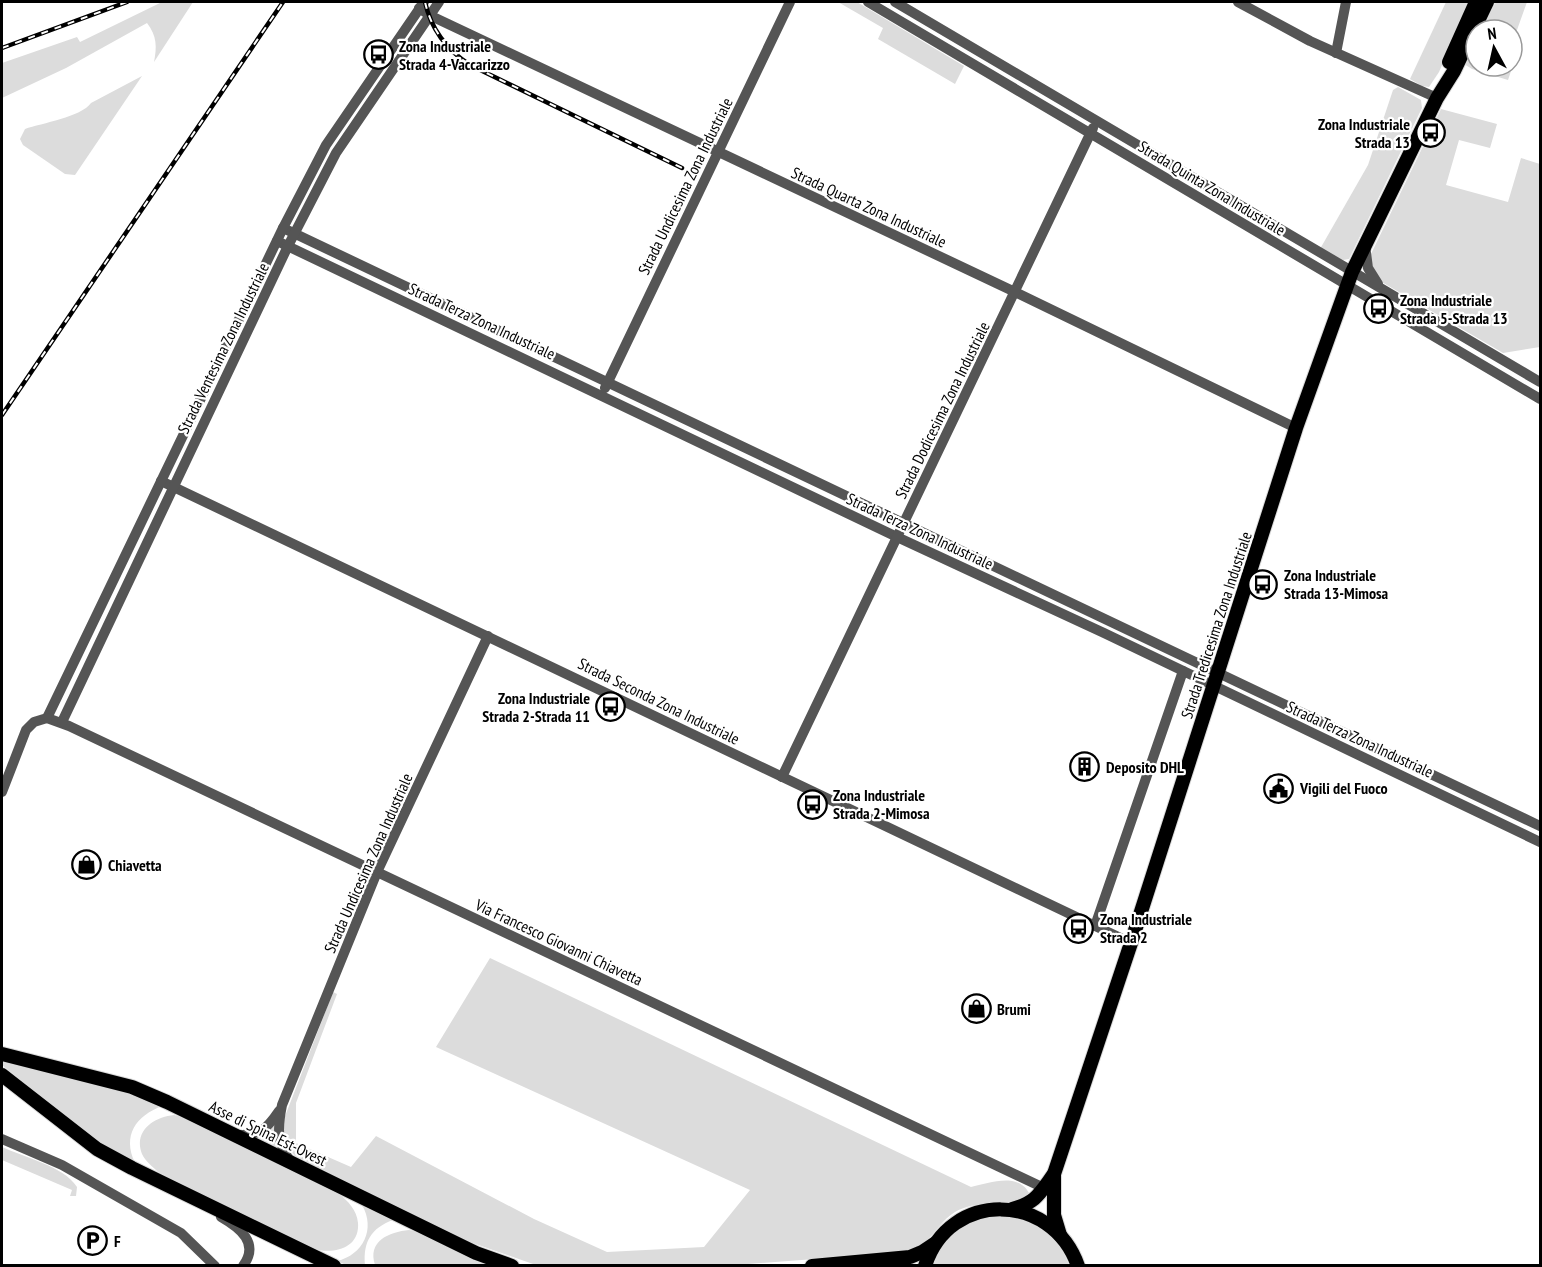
<svg xmlns="http://www.w3.org/2000/svg" width="1542" height="1267" viewBox="0 0 1542 1267" font-family="'PT Sans Narrow',sans-serif">
<style>
.green{fill:#dcdcdc}
.lines{fill:none;stroke-linecap:round;stroke-linejoin:round}
.major-casing{stroke:#dbdbdb;stroke-width:16}
.minor{stroke:#555;stroke-width:10}
.major{stroke:#000;stroke-width:14}
.rail-casing{stroke:#000;stroke-width:4.5}
.rail{stroke:#fff;stroke-width:2;stroke-dasharray:7;stroke-linecap:butt}
.labels{text-anchor:middle;stroke-width:4.5;stroke-linejoin:round;paint-order:stroke}
.poi-label{font-size:16px;font-weight:bold;fill:#000;stroke:#fff;text-anchor:start}
.street-label{font-size:16px;fill:#000;stroke:#fff}
</style>
<rect width="100%" height="100%" fill="#fff"/>
<g class="green">
<path d="M162,2H193L154,62C157,47 157,36 147,23L66,68L2,98V63L77,37L80,42Z"/>
<path d="M838,2H857L964,66L955,84L878,39L883,28Z"/>
<path d="M1446,2H1470L1439,72L1429,87L1422,86L1410,79Z"/>
<path d="M1496,2H1527L1512,44V30H1481Z"/>
<path d="M1476,41V66H1512V55L1516,56L1508,80L1472,69L1464,64Z"/>
<path d="M142,76L75,175L65,174L23,145L20,139L25,129C42,123 81,117 91,103Z"/>
<path d="M1398,87L1421,100L1422,108L1349,259L1343,260L1320,249L1368,165L1393,90Z"/>
<path d="M1441,109L1497,124L1490,148L1459,140L1446,185L1508,202L1521,158L1540,164V347L1503,353L1380,281L1374,272L1370,256Z"/>
<path d="M490,958L971,1187C989,1183 1018,1172 1029,1193L1028,1197C1005,1207 978,1199 955,1212C942,1220 935,1233 925,1242C916,1249 904,1251 894,1253L722,1266L536,1265L470,1242L297,1157C284,1147 284,1140 282,1124L333,992L337,994L296,1103V1143L351,1167L376,1136L534,1219L607,1252L704,1247L750,1190L436,1047Z"/>
<path d="M2,1060L102,1084L133,1094L162,1106C136,1116 122,1135 135,1163L100,1144L2,1065Z"/>
<path d="M174,1115L186,1118L338,1193C348,1201 357,1210 358,1223C360,1250 331,1255 311,1248C294,1243 278,1232 262,1224C227,1207 193,1189 158,1172C153,1167 145,1161 142,1154C133,1131 154,1117 174,1115Z"/>
<path d="M274,1126L279,1149L257,1137Z"/>
<path d="M2,1147C23,1157 64,1166 77,1187L76,1196H70L72,1190L2,1160Z"/>
<path d="M362,1205L393,1220C371,1228 363,1242 365,1265H346L337,1261C363,1255 376,1229 362,1205Z"/>
<path d="M992,1216C1027,1216 1057,1231 1069,1265L930,1266C942,1237 963,1222 992,1216Z"/>
<path d="M409,1230L419,1232L493,1265H375C367,1241 389,1232 409,1230Z"/>
</g>
<g class="lines">
<defs>
<g id="major">
<path d="M1449,62L1476,2"/>
<path d="M2,1054L132,1087L167,1102L476,1253L512,1266"/>
<path d="M2,1075L97,1149L132,1168L334,1266"/>
<path d="M1012,1209C1036,1203 1040,1193 1054,1174"/>
<path d="M1060,1235L1054,1215V1174L1131,943L1296,428L1352,272L1437,98L1454,71L1487,2"/>
<path d="M812,1266L910,1257L922,1252L934,1244"/>
<path d="M925,1266C949,1190 1052,1191 1078,1266"/>
</g>
</defs>
<use href="#major" class="major-casing"/>
<g class="minor">
<path d="M868,2L1540,399"/>
<path d="M895,2L1540,382"/>
<path d="M1238,2L1310,41L1437,98"/>
<path d="M419,8L429,15L1015,292L1296,428"/>
<path d="M1336,53L1346,2"/>
<path d="M283,228L1540,826"/>
<path d="M277,241L897,537L1104,633L1540,842"/>
<path d="M1365,245L1368,268L1378,284"/>
<path d="M605,388L790,2"/>
<path d="M161,481L1131,943"/>
<path d="M47,718L69,726L1044,1188"/>
<path d="M47,718L283,228L326,145L424,2"/>
<path d="M62,722L288,246L336,153L439,2"/>
<path d="M782,777L1093,128"/>
<path d="M2,792L26,730L34,722L47,718"/>
<path d="M1095,926L1183,671"/>
<path d="M236,1135C261,1135 266,1130 279,1111"/>
<path d="M2,1139L62,1165L181,1233L215,1266"/>
<path d="M291,1163C277,1141 277,1130 282,1105L377,872L488,636"/>
<path d="M221,1217C240,1228 260,1243 243,1266"/>
</g>
<use href="#major" class="major"/>
<defs>
<g id="rail">
<path d="M425,2C431,29 447,50 470,65L682,168"/>
<path d="M2,48L127,2"/>
<path d="M2,415L283,2"/>
</g>
</defs>
<use href="#rail" class="rail-casing"/>
<use href="#rail" class="rail"/>
</g>
<defs>
<symbol id="bus-ring" viewBox="-11 -11 22 22"><circle r="9.5" fill="#fff" stroke="#000" stroke-width="1.5"/><path d="M-5-6H5V4H4V6H2V4H-2V6H-4V4H-5ZM-3.5-4V0h7V-4ZM-3.5 1.2v1.5H-2V1.2ZM2 1.2v1.5H3.5V1.2Z" fill="#000"/></symbol>
<symbol id="building-ring" viewBox="-11 -11 22 22"><circle r="9.5" fill="#fff" stroke="#000" stroke-width="1.5"/><path d="M-4-6H4V6H1V3H-1V6H-4ZM-2.5-4.3h1.7v1.8h-1.7ZM.8-4.3h1.7v1.8H.8ZM-2.5-1h1.7V.8h-1.7ZM.8-1h1.7V.8H.8Z" fill="#000"/></symbol>
<symbol id="civic-ring" viewBox="-11 -11 22 22"><circle r="9.5" fill="#fff" stroke="#000" stroke-width="1.5"/><path d="M-.6-6.5H3V-4.5H.6V-3L4-1V1h2V6H-6V1h2V-1L-.6-3ZM-1.2 2.5V6h2.4V2.5Z" fill="#000"/></symbol>
<symbol id="shop-ring" viewBox="-11 -11 22 22"><circle r="9.5" fill="#fff" stroke="#000" stroke-width="1.5"/><path d="M-5-2.5h2.3a2.7 3.5 0 0 1 5.4 0H5L5.5 6h-11ZM-1.5-2.5h3a1.5 2.3 0 0 0-3 0Z" fill="#000"/></symbol>
<symbol id="parking-ring" viewBox="-11 -11 22 22"><circle r="9.5" fill="#fff" stroke="#000" stroke-width="1.5"/><path d="M-3.5-5.5H1a3.5 3.5 0 0 1 0 7H-1V5.5H-3.5ZM-1-3.4V-.6H.8a1.4 1.4 0 0 0 0-2.8Z" fill="#000"/></symbol>
</defs>
<g fill-rule="evenodd">
<use href="#bus-ring" x="362" y="38" width="33" height="33"/>
<use href="#bus-ring" x="1414" y="116" width="33" height="33"/>
<use href="#bus-ring" x="1362" y="292" width="33" height="33"/>
<use href="#bus-ring" x="1246" y="568" width="33" height="33"/>
<use href="#bus-ring" x="594" y="690" width="33" height="33"/>
<use href="#building-ring" x="1068" y="750" width="33" height="33"/>
<use href="#civic-ring" x="1262" y="772" width="33" height="33"/>
<use href="#bus-ring" x="796" y="788" width="33" height="33"/>
<use href="#shop-ring" x="70" y="848" width="33" height="33"/>
<use href="#bus-ring" x="1062" y="912" width="33" height="33"/>
<use href="#shop-ring" x="960" y="992" width="33" height="33"/>
<use href="#parking-ring" x="76" y="1224" width="33" height="33"/>
</g>
<g class="labels">
<g class="poi-label">
<text x="399" y="52">Zona Industriale<tspan x="399" dy="18">Strada 4-Vaccarizzo</tspan></text>
<text x="1410" y="130" text-anchor="end">Zona Industriale<tspan x="1410" dy="18">Strada 13</tspan></text>
<text x="1400" y="306">Zona Industriale<tspan x="1400" dy="18">Strada 5-Strada 13</tspan></text>
<text x="1284" y="581">Zona Industriale<tspan x="1284" dy="18">Strada 13-Mimosa</tspan></text>
<text x="590" y="704" text-anchor="end">Zona Industriale<tspan x="590" dy="18">Strada 2-Strada 11</tspan></text>
<text x="1106" y="773">Deposito DHL</text>
<text x="1300" y="794">Vigili del Fuoco</text>
<text x="833" y="801">Zona Industriale<tspan x="833" dy="18">Strada 2-Mimosa</tspan></text>
<text x="108" y="871">Chiavetta</text>
<text x="1100" y="925">Zona Industriale<tspan x="1100" dy="18">Strada 2</tspan></text>
<text x="997" y="1015">Brumi</text>
<text x="114" y="1247">F</text>
</g>
<g class="street-label">
<text transform="translate(685 186) rotate(-64)" y="6">Strada Undicesima Zona Industriale</text>
<text transform="translate(1212 188) rotate(31)" y="6">Strada Quinta Zona Industriale</text>
<text transform="translate(869 207) rotate(25)" y="6">Strada Quarta Zona Industriale</text>
<text transform="translate(482 321) rotate(25)" y="6">Strada Terza Zona Industriale</text>
<text transform="translate(223 348) rotate(-64)" y="6">Strada Ventesima Zona Industriale</text>
<text transform="translate(942 410) rotate(-64)" y="6">Strada Dodicesima Zona Industriale</text>
<text transform="translate(920 531) rotate(25)" y="6">Strada Terza Zona Industriale</text>
<text transform="translate(1216 625) rotate(-72)" y="6">Strada Tredicesima Zona Industriale</text>
<text transform="translate(659 701) rotate(26)" y="6">Strada Seconda Zona Industriale</text>
<text transform="translate(1360 739) rotate(25)" y="6">Strada Terza Zona Industriale</text>
<text transform="translate(368 863) rotate(-66)" y="6">Strada Undicesima Zona Industriale</text>
<text transform="translate(559 942) rotate(25)" y="6">Via Francesco Giovanni Chiavetta</text>
<text transform="translate(268 1133) rotate(26)" y="6">Asse di Spina Est-Ovest</text>
</g>
</g>
<rect width="1542" height="1267" fill="none" stroke="#000000" stroke-width="6"/>
<g transform="translate(1494 48) rotate(352)"><circle r="28" fill="#ffffff" stroke="#999999" stroke-width="1.5"/>
<path d="M0-4.5L10 22L0 15L-10 22Z" fill="#000000"/>
<text y="-9" font-size="16" font-weight="bold" text-anchor="middle" fill="#000000">N</text>
</g>
</svg>
